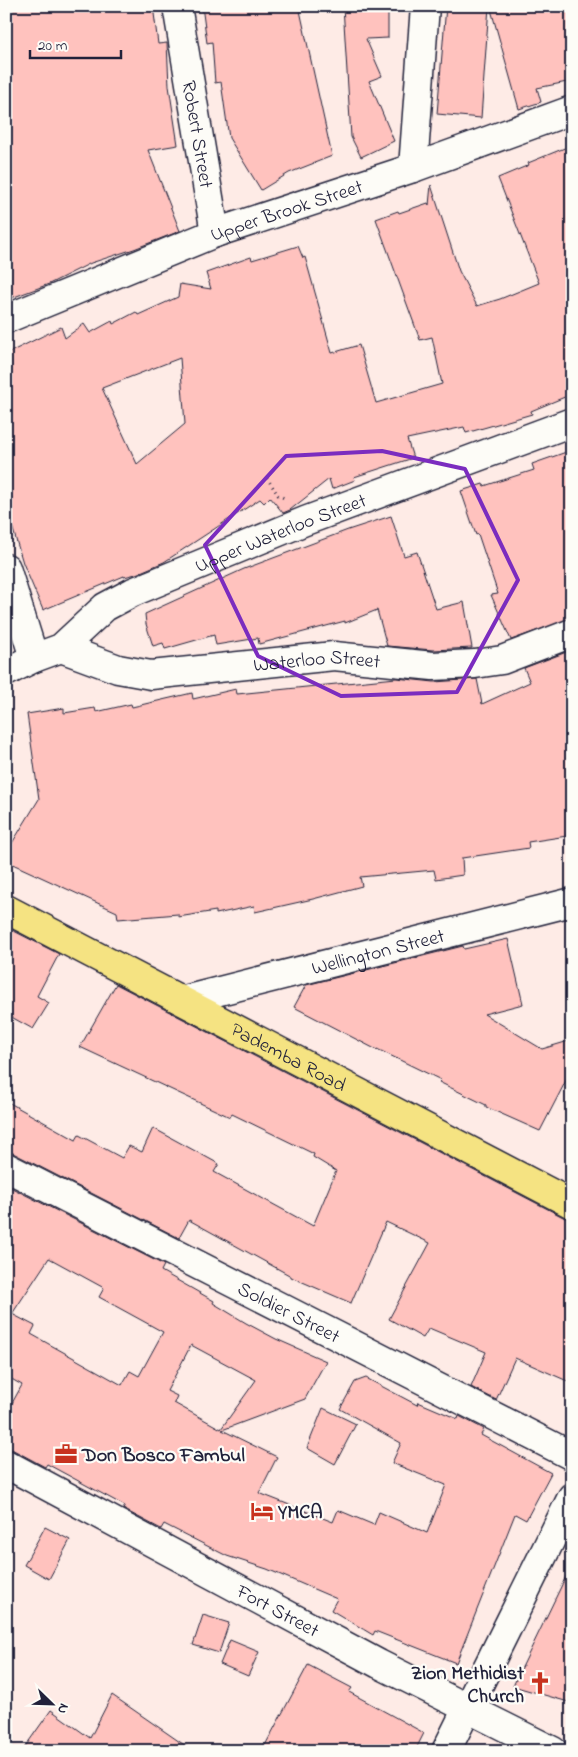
<svg xmlns="http://www.w3.org/2000/svg" width="578" height="1757" viewBox="0 0 578 1757" font-family="'Indie Flower',sans-serif">
<style>
.building{fill:#ffc2be;stroke:#22223b;fill-rule:evenodd}
.lines{fill:none;stroke-linecap:round;stroke-linejoin:round}
.minor-casing{stroke:#22223b;stroke-width:31}
.major-casing{stroke:#22223b;stroke-width:31}
.path{stroke:#22223b;stroke-width:3;stroke-dasharray:1 4;stroke-linecap:butt}
.minor{stroke:#fdfcf7;stroke-width:28}
.major{stroke:#f5e382;stroke-width:28}
.marked{fill:none;stroke:#7b2cbf;stroke-width:4;stroke-linejoin:round}
.labels{text-anchor:middle;stroke-width:4.5;stroke-linejoin:round;paint-order:stroke}
.street-label{font-size:20px;fill:#22223b;stroke:#fdfcf7}
.poi-label{font-size:20px;font-weight:bold;fill:#22223b;stroke:#fdfcf7;text-anchor:start}
</style>
<rect width="100%" height="100%" fill="#feebe6"/>
<filter id="ink" filterUnits="userSpaceOnUse"><feTurbulence type="fractalNoise" baseFrequency=".02" numOctaves="2"/><feDisplacementMap in="SourceGraphic" scale="10" xChannelSelector="R" yChannelSelector="G"/><feConvolveMatrix kernelMatrix="1 2 1 2 8 2 1 2 1" color-interpolation-filters="sRGB"/></filter>
<g filter="url(#ink)">
<g class="building">
<path d="M6,6H153L158,44L167,43L169,86L178,145L148,150L180,231L134,249L91,263L49,284L6,300Z"/>
<path d="M202,6H299L332,156L289,173L261,190L229,138L221,82L215,83L212,42L207,43Z"/>
<path d="M343,6H388V38L366,39L382,76L369,81L394,141L361,157L351,137Z"/>
<path d="M446,6H489L481,118L437,114Z"/>
<path d="M490,6H572V81L537,88L541,102L519,109Z"/>
<path d="M572,145V394L531,411L532,414L466,433L464,427L407,439L413,458L354,477L355,480L332,489L329,479L290,510L283,513L270,497L264,503L260,499L164,562L136,574L124,577V576L43,610L23,563L6,506V354L61,327L65,338L84,324L90,333L112,321L113,324L136,312L138,315L178,297L180,284L211,289L206,273L251,257L252,260L298,246L303,258L305,257L332,353L359,345L376,403L442,384L432,337L420,340L376,219L398,211L399,213L428,203L429,205L431,185L459,271L477,306L500,299L539,283L498,178L529,165L528,163ZM180,358L185,424L137,464L102,388Z"/>
<path d="M572,450V618L511,640L491,595L498,594L478,534L476,535L461,491L483,484L484,486L534,470L532,464Z"/>
<path d="M391,516L404,556L417,552L436,609L464,602L472,648L433,650L387,646L377,610L345,623V621L259,644L258,638L216,645L214,635L165,649L163,643L153,646L146,624L145,614L244,569L348,530Z"/>
<path d="M572,650V834H566L567,836L528,842L529,848L462,858L463,875L436,879L434,870L360,877L362,886L313,899L255,912L254,906L216,914V911L178,917V914L118,919L117,912L6,861V853L39,799L27,714L64,708V713L95,708L96,712L131,704L132,707L192,693L193,699L236,689L237,694L396,678L434,682L477,679L482,704L530,682L524,668Z"/>
<path d="M6,927L59,954L37,996L49,1003L33,1029L6,1014Z"/>
<path d="M508,939L523,1004L484,1014L542,1049L572,1040V1069L540,1131L486,1107V1105L439,1082L441,1080L377,1049V1050L294,1007L306,985L463,946L464,949Z"/>
<path d="M116,984L565,1218L572,1219V1383L515,1358L496,1400L471,1387L486,1352L429,1328L423,1338L389,1319L430,1243L386,1222L351,1303L291,1277V1276L189,1220L179,1238L13,1153L6,1152V1101L76,1140L79,1135L122,1158L129,1146L142,1152L153,1128L219,1164L214,1172L313,1226L336,1171L313,1157L314,1154L232,1114L230,1117L80,1047Z"/>
<path d="M6,1185L164,1265L161,1271L214,1301L213,1303L246,1323L276,1339L326,1361L305,1399L222,1430L277,1457L259,1493L333,1522L338,1510L374,1525L379,1512L427,1533L446,1485L392,1463L401,1443L340,1409L355,1382L366,1378L417,1405L418,1402L458,1419L459,1416L484,1429L481,1435L551,1473L526,1520L515,1514L456,1663L375,1631L373,1635L331,1610L337,1599L267,1569L227,1556L164,1524L161,1529L123,1509L125,1506L47,1464L45,1467L6,1446V1414L22,1385L8,1377L6,1380ZM49,1258L104,1288L99,1297L163,1332L139,1376L130,1371L122,1385L31,1334L35,1326L12,1314ZM191,1345L256,1380L221,1429L174,1403L177,1396L167,1391Z"/>
<path d="M323,1408L356,1424L335,1464L307,1448Z"/>
<path d="M45,1527L70,1540L49,1579L24,1565Z"/>
<path d="M572,1564V1703L513,1686Z"/>
<path d="M203,1615L229,1623L219,1653L193,1645Z"/>
<path d="M230,1640L259,1652L248,1676L220,1664Z"/>
<path d="M308,1665L352,1688L349,1692L424,1733L415,1751H262Z"/>
<path d="M112,1695L193,1751H22L51,1710L90,1738Z"/>
</g>
<g class="lines">
<defs>
<g id="minor">
<path id="s1" d="M177,6L215,233"/>
<path d="M413,168L425,6"/>
<path id="s2" d="M6,319L215,233L413,168L572,110"/>
<path d="M6,568L34,658"/>
<path id="s3" d="M61,648L118,669L151,675L334,656L433,666L475,664L502,660L572,633"/>
<path id="s4" d="M6,672L34,658L61,648L105,607L133,592L305,521L572,422"/>
<path id="s5" d="M184,1000L572,902"/>
<path id="s6" d="M6,1167L572,1456"/>
<path id="s7" d="M6,1464L379,1664L553,1751"/>
<path d="M446,1751L572,1497"/>
</g>
<g id="major">
<path id="s8" d="M6,909L572,1204"/>
</g>
</defs>
<use href="#minor" class="minor-casing"/>
<use href="#major" class="major-casing"/>
<path class="path" d="M267,478L278,495L284,498"/>
<use href="#minor" class="minor"/>
<use href="#major" class="major"/>
</g>
</g>
<path class="marked" d="M382,451L465,469L518,580L457,692L341,696L258,656L205,545L286,456Z"/>
<defs>
<symbol id="office-bare" viewBox="-9 -9 18 18"><path d="M-6-3h4V-5.5h4V-3h4V5H-6ZM-1-4.5V-3h2v-1.5ZM-6 0V1H6V0Z" fill="#c8321e" stroke="#fdfcf7" stroke-width="2.5" paint-order="stroke"/></symbol>
<symbol id="hotel-bare" viewBox="-9 -9 18 18"><path d="M-6-4.5h1.5V1H6V5H4.5V3h-9V5H-6ZM-4 0a1.8 1.8 0 1 1 3.6 0ZM.5 0V-2.5h3Q6-2.5 6 0Z" fill="#c8321e" stroke="#fdfcf7" stroke-width="2.5" paint-order="stroke"/></symbol>
<symbol id="church-bare" viewBox="-9 -9 18 18"><path d="M-1.2-6h2.4v3.5h3.3v2.4h-3.3V6h-2.4V-.1h-3.3v-2.4h3.3Z" fill="#c8321e" stroke="#fdfcf7" stroke-width="2.5" paint-order="stroke"/></symbol>
</defs>
<g fill-rule="evenodd">
<use href="#office-bare" x="50" y="1438" width="32" height="32"/>
<use href="#hotel-bare" x="246" y="1495" width="32" height="32"/>
<use href="#church-bare" x="524" y="1667" width="32" height="32"/>
</g>
<g class="labels">
<g class="street-label">
<text dy="7" stroke="none"><textPath href="#s1" startOffset="130">Robert Street</textPath></text>
<text dy="7" stroke="none"><textPath href="#s2" startOffset="301">Upper Brook Street</textPath></text>
<text dy="7" stroke="none"><textPath href="#s4" startOffset="311">Upper Waterloo Street</textPath></text>
<text dy="7" stroke="none"><textPath href="#s3" startOffset="261">Waterloo Street</textPath></text>
<text dy="7" stroke="none"><textPath href="#s5" startOffset="200">Wellington Street</textPath></text>
<text dy="7" stroke="none"><textPath href="#s8" startOffset="319">Pademba Road</textPath></text>
<text dy="7" stroke="none"><textPath href="#s6" startOffset="318">Soldier Street</textPath></text>
<text dy="7" stroke="none"><textPath href="#s7" startOffset="309">Fort Street</textPath></text>
</g>
<g class="poi-label">
<text x="82" y="1461">Don Bosco Fambul</text>
<text x="278" y="1518">YMCA</text>
<text x="524" y="1679" text-anchor="end">Zion Methidist<tspan x="524" dy="23">Church</tspan></text>
</g>
</g>
<rect width="578" height="1757" fill="none" stroke="#fdfcf7" stroke-width="25"/>
<rect x="12" y="12" width="553" height="1732" fill="none" stroke="#22223b" stroke-width="2" filter="url(#ink)"/>
<g transform="translate(52 1704) rotate(113)" stroke="#fdfcf7" stroke-width="4" paint-order="stroke">
<path d="M0-4L9 19L0 12L-9 19Z" fill="#22223b"/>
<text y="-8" font-size="14" font-weight="bold" text-anchor="middle" fill="#22223b">N</text>
</g>
<path d="M30 50v8h91v-8" fill="none" stroke="#22223b" stroke-width="2.5"/>
<text x="38" y="50" font-size="15" fill="#22223b" stroke="#fdfcf7" stroke-width="4" paint-order="stroke">20 m</text>
</svg>
